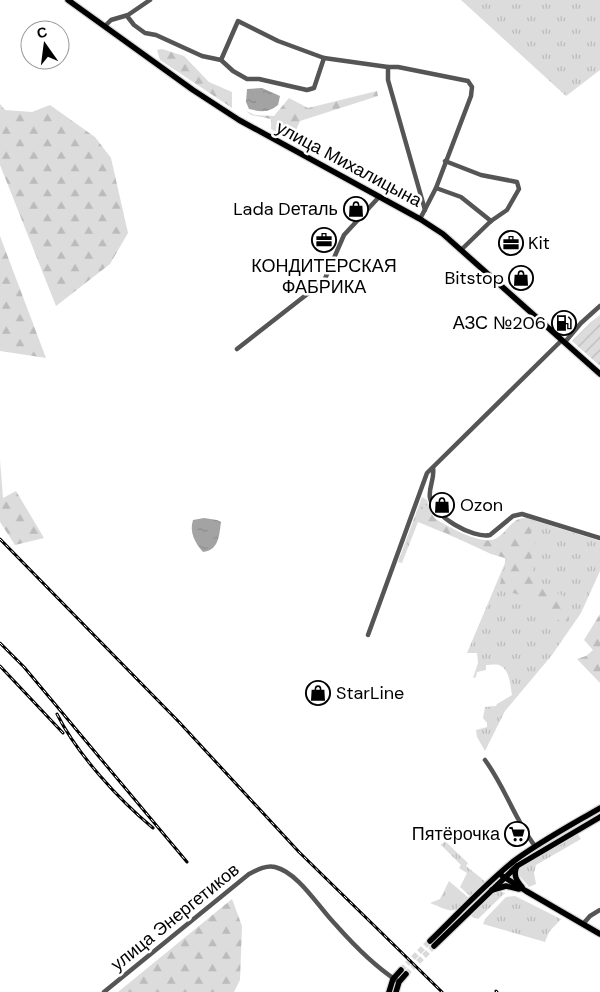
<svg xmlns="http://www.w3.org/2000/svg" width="600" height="992" viewBox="0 0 600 992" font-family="'DM Sans',sans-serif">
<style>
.grass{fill:url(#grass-tufts)}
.forest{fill:url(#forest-firs)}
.garden{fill:url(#garden-furrows)}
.water{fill:url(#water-ripples)}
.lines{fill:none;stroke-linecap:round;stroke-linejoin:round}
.major-tunnel{stroke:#d9d9d9;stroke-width:5.5;stroke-dasharray:5.5 3;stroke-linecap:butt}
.major-casing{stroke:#dbdbdb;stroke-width:8}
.minor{stroke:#555;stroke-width:4.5}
.major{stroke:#000;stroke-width:5.5}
.rail-casing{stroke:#000;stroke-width:3}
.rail{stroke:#fff;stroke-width:1;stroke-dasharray:4;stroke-linecap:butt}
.labels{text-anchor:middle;stroke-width:5;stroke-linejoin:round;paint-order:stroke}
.street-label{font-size:18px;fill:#000;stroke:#fff}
.poi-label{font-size:18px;fill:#000;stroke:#fff;text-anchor:end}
</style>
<defs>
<pattern id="grass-tufts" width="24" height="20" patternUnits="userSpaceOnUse" patternTransform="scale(1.25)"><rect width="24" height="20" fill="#dcdcdc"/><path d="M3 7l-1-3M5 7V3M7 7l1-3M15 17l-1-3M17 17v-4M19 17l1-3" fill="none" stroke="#bbb"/></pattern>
<pattern id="forest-firs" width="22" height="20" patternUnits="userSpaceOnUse" patternTransform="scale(1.25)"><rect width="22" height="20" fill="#dcdcdc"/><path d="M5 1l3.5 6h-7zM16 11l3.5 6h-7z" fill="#bbb"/></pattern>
<pattern id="garden-furrows" width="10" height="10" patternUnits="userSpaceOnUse" patternTransform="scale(1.25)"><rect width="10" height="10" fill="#dcdcdc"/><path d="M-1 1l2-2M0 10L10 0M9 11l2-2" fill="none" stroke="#bbb"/></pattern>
<pattern id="water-ripples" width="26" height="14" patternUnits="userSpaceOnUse" patternTransform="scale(1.25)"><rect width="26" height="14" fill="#a3a3a3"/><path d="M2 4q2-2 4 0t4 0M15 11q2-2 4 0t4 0" fill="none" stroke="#8b8b8b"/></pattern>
</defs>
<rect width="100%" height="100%" fill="#fff"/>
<g class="grass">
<path d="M461,0H600V70L566,96Z"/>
<path d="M422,497L427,500L433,517C445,526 483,547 497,538C509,530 510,520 526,518L600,541V571L581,613L552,655L505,711L485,751L477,737L476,730L487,727V723L483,718L485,707L496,706L497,704L512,695C510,685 510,669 499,665C495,664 489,665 486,665V670L477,672L476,677L473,678L478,663L477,653H467L505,563V558L418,522L402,563L398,562Z"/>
<path d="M577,833L581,839L536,865L534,873L536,884L529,887L518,874L520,868Z"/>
<path d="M445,841L468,863L466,866L486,882L471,897L460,887L467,873L459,868L461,865L441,845Z"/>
<path d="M449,881L470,899C452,916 451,911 430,903L440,899Z"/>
<path d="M499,891L505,893L478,919L472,917L471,913L494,892Z"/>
<path d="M515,896L561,919L549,932L545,942L483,924L485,919L506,897Z"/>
</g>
<g class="forest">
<path d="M162,49L184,56L209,82L232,92V108L160,60L157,50Z"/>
<path d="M377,91L378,96L300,121L292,139L271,129V119L251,115L246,111L255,115L274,116L289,98L308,108Z"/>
<path d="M0,104L5,110L32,112L50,105L95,137L111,158L128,233L110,264L56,306L0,165Z"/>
<path d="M0,236L46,358L0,351Z"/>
<path d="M0,460L3,498L16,491L44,538L15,545L0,522Z"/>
<path d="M422,505H426C431,510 431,516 438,521C452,528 480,546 496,539C509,532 516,509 534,522L531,534L536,545C535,548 533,552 532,556C527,575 546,591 562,595L567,602L569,620L566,624L541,611L523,596L500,589C499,578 508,568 505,558L491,554L420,521L419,514Z"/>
<path d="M600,614V683L577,659L586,656L593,650L584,640Z"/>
<path d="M232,899L242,926L240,980L234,992H118Z"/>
</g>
<path class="garden" d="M600,315V366L572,341L591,322Z"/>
<g class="water">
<path d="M262,88L280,96L278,105C268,113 261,112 249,109L246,102L247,89Z"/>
<path d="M204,518L217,520L221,522C219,536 219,550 203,552C195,543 189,532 193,520Z"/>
</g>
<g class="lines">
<g class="major-tunnel">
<path d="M401,970L430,941"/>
<path d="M406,974L434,946"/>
</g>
<defs>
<g id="major">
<path d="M68,0L193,90L239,120L420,219L443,234L600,374"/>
<path d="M517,866C513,875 516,880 522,887"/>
<path d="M501,875L526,891L600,934"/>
<path d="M492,890L506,886L519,889"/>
<path d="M430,941C458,914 484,885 514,861C541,841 571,825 600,808"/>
<path d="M434,946L517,866L600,817"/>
<path d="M389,992L393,979L401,970"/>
<path d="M396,992L399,982L406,974"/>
</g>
</defs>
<use href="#major" class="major-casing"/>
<g class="minor">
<path d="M127,16L134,25L145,33L156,35L202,56L221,60L233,71L247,79H259L307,90L314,88L324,58"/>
<path d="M105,26L111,20L128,15L150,0"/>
<path d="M221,60L238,21L278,41L324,58L388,67H398L468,81L472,87L471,96L436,188L420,219"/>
<path d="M388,67V80L425,210"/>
<path d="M445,161L481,175L517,182L519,189L507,210L491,221L461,250"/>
<path d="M436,188L461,197L491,221"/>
<path d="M565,342L581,323L600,306"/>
<path d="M237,349L324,281L344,235L379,197"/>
<path d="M433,468C435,479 428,488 430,498C433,516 473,539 490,535L513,516L522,514L600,538"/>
<path d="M368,635L427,473L562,340"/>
<path d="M485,760C505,787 515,820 535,846"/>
<path d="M583,924L590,916L600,910"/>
<path d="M104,992L249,874C257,870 266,865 275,867C299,873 319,908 336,925C352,943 376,967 396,980"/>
</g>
<use href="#major" class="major"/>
<defs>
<g id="rail">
<path d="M0,539L179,722L299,852L442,992"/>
<path d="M0,643L24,667L187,862"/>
<path d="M0,666L63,733"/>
<path d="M57,714C77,754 119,800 153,828"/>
<path d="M496,991L497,992"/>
</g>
</defs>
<use href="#rail" class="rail-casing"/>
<use href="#rail" class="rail"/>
</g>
<defs>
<symbol id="shop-ring" viewBox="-11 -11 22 22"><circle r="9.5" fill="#fff" stroke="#000" stroke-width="1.5"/><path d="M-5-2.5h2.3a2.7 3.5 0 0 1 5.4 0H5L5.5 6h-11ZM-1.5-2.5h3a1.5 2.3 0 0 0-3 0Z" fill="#000"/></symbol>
<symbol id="office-ring" viewBox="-11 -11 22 22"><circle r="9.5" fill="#fff" stroke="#000" stroke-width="1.5"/><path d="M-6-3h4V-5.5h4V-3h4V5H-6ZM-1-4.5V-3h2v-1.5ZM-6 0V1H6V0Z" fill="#000"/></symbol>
<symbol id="fuel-ring" viewBox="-11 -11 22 22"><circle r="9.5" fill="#fff" stroke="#000" stroke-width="1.5"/><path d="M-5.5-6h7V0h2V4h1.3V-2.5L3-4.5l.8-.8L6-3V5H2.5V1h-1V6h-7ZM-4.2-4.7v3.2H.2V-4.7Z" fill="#000"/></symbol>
<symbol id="supermarket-ring" viewBox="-11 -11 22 22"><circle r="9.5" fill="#fff" stroke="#000" stroke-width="1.5"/><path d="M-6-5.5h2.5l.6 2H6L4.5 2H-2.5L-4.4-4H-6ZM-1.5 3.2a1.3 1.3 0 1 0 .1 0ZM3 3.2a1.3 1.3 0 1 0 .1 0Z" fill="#000"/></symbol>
</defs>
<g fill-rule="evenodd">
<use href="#shop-ring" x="342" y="195" width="28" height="28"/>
<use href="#office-ring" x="310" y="226" width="28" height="28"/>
<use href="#office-ring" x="497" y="229" width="28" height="28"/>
<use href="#shop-ring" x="507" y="264" width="28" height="28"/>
<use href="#fuel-ring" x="550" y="309" width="28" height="28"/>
<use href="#shop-ring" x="428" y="491" width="28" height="28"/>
<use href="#shop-ring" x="304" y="679" width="28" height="28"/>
<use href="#supermarket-ring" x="503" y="820" width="28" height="28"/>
</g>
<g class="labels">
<g class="street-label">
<text transform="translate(349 164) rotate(28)" y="6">улица Михалицына</text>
<text transform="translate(175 917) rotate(-39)" y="6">улица Энергетиков</text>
</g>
<g class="poi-label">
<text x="338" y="215">Lada Dеталь</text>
<text x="528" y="249" text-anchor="start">Kit</text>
<text x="324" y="272" text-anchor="middle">КОНДИТЕРСКАЯ<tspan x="324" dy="21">ФАБРИКА</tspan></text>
<text x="504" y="284">Bitstop</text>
<text x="546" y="329">АЗС №206</text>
<text x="460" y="511" text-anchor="start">Ozon</text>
<text x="336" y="699" text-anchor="start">StarLine</text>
<text x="500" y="840">Пятёрочка</text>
</g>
</g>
<g transform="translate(45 45) rotate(346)"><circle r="24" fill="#ffffff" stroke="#999999"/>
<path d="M0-4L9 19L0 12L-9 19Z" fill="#000000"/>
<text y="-8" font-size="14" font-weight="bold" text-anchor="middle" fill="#000000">С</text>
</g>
</svg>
